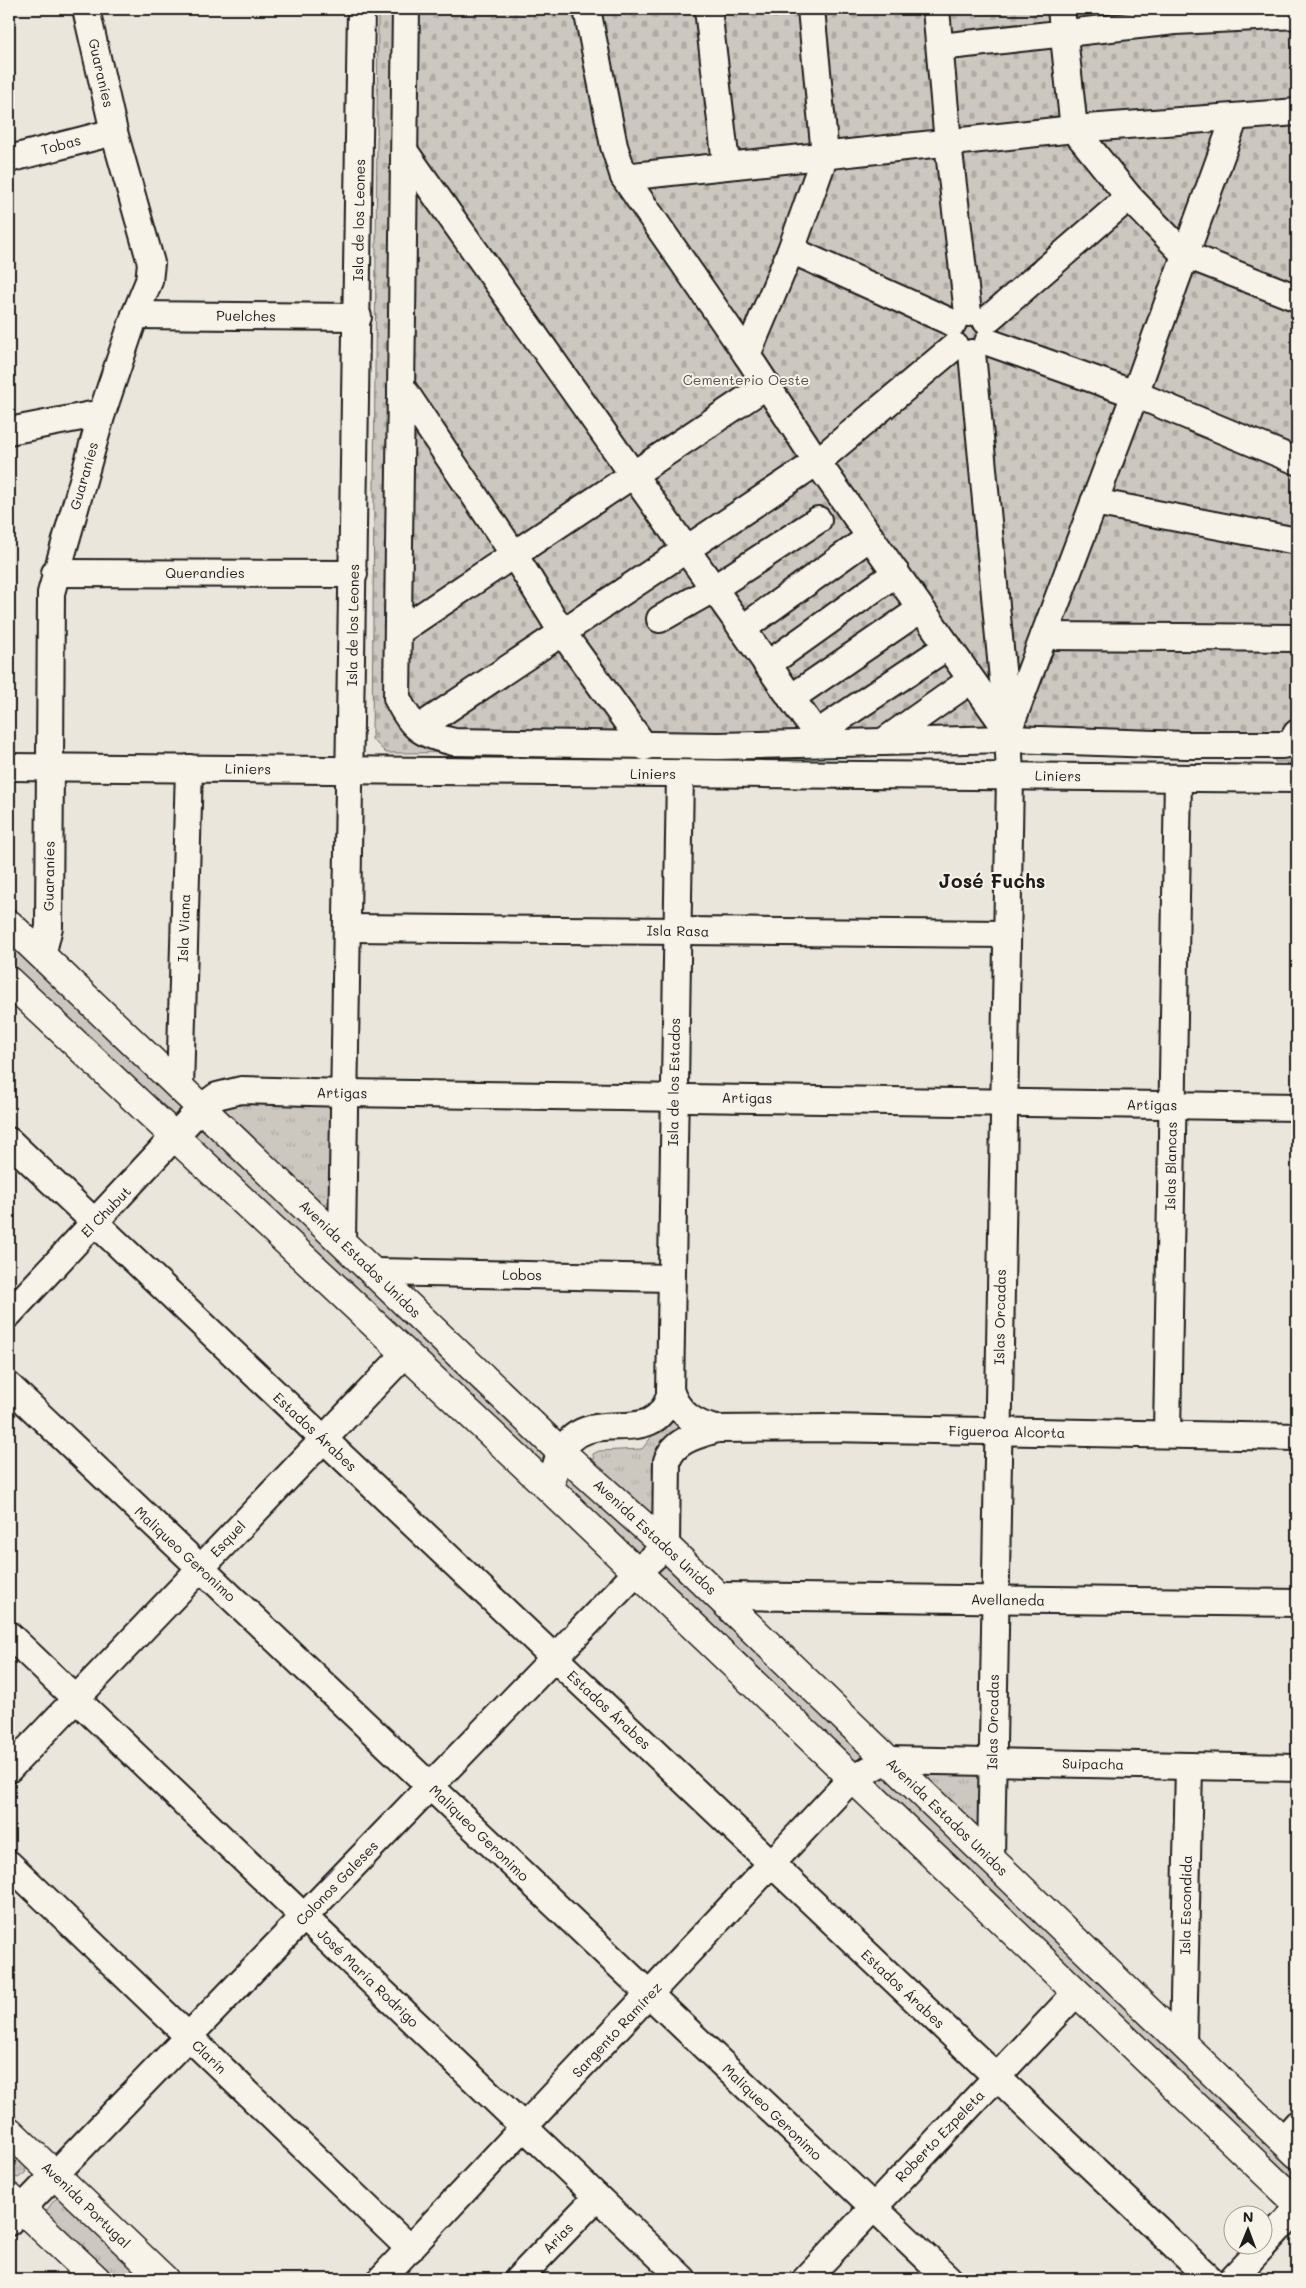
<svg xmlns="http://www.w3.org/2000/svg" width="1306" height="2288" viewBox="0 0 1306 2288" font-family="Mali,sans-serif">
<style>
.grass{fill:#ccc8c0;stroke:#74726e}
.cemetery{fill:url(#cemetery-stones);stroke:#74726e}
.park{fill:url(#park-tufts);stroke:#74726e}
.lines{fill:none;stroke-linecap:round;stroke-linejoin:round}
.minor-casing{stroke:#1c1c1c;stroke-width:30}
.major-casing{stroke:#1c1c1c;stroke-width:31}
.minor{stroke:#f7f3e8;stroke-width:26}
.major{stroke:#f7f3e8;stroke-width:28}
.labels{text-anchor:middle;stroke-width:4;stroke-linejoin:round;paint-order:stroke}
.street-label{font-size:14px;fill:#1c1c1c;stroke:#f7f3e8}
.park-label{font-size:14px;fill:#51504d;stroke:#f7f3e8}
.district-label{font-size:19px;font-weight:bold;fill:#1c1c1c;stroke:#f7f3e8}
</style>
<defs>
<pattern id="cemetery-stones" width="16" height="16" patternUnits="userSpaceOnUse" patternTransform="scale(1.25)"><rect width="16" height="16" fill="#ccc8c0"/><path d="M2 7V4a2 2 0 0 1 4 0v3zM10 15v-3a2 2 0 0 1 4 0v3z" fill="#afaba4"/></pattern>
<pattern id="park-tufts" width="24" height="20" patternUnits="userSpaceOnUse" patternTransform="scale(1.25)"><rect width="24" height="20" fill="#ccc8c0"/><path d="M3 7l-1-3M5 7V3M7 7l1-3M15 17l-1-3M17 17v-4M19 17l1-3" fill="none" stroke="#afaba4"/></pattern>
</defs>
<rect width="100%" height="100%" fill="#eae6dc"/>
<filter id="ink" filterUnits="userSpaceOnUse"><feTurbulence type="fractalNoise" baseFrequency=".02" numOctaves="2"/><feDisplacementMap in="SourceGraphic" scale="10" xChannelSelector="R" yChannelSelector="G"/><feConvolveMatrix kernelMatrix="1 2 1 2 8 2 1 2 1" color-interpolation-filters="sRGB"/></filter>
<g filter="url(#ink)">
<path class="grass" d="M9,924L1297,2154V2203L9,981Z"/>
<path class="cemetery" d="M378,9H1297V762H1275V754L1020,749L386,753L372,739Z"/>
<g class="park">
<path d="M241,1090L344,1093L341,1239L204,1111Z"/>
<path d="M668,1416L694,1431L654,1514L648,1517L594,1464L593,1454L599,1451L642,1449Z"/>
<path d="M916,1770L982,1773L981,1829Z"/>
<path d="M9,2141L28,2164L25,2173L18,2178L9,2175Z"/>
<path d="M60,2197L157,2279H107L45,2213L54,2200Z"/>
</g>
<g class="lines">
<defs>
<g id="minor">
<path d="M406,9L397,698C412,729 421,734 454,742L718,746L1008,739L1185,745H1283L1291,743L1297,733"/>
<path d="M587,9L614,146L624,177L747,355L817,462L1008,731"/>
<path d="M708,9L726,164"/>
<path d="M936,9L948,143L968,313"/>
<path d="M1061,9L1074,129L1129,197L1184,254L1297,298"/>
<path d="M940,47L1175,21L1297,15"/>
<path d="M405,152L823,743"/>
<path d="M9,159L114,132"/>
<path d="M624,177L1074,129L1297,112"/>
<path d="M791,250L953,323"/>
<path d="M135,315L358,317"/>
<path d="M986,321L1129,197"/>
<path d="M988,342L1135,394L1297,461"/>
<path d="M972,353L1008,732L1010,776L991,1858"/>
<path d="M747,355L791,250L825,155L811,9"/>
<path d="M401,386L513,553L562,632L645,747"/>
<path d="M9,431L102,413"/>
<path d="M1094,502L1297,541"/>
<path d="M55,573L354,574"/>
<path d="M660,619L713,589L818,520"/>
<path d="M742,629L870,537"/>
<path d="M398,632L767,385"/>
<path d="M1044,636L1297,638"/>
<path d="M767,665L896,573"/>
<path d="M791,698L921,609"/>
<path d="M1010,726L1135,394L1235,117"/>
<path d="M419,728L817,462L955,346"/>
<path d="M816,734L948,646"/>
<path d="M883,742L971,680"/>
<path d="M9,767L1297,779"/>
<path d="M348,928L1007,934"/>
<path d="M42,956L49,927L51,593L102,413L135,315L149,281L151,263L114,132L86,9"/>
<path d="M180,1088L189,768"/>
<path d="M9,1141L1210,2279"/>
<path d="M342,1241L361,9"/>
<path d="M374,1272L671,1278"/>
<path d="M9,1314L201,1108L217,1096L241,1090L344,1093L1297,1107"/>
<path d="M9,1386L949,2279"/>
<path d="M670,1390C677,1412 695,1425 717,1429L829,1428L1297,1437"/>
<path d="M1167,1434L1178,778"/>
<path d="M550,1489C553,1477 555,1464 561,1453C588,1400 653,1454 670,1395L680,774"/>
<path d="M719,1596L1297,1603"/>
<path d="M9,1635L683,2279"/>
<path d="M9,1769L405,1354"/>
<path d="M9,1864L410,2249"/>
<path d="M1183,2044L1189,1766"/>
<path d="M1283,2140L1297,2124"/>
<path d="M9,2222L637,1572L666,1546L667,1461C674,1440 697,1435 717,1429"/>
<path d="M1264,2245L1297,2209"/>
<path d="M381,2279L851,1779L888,1760L1297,1768"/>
<path d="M518,2279L597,2197"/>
<path d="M806,2279L1076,1993"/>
<path d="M1232,2279L1263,2246"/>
</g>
<g id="major">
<path d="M9,924L561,1452L666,1546L1297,2154"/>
<path d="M9,981L550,1489L1297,2203"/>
<path d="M9,2131L164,2279"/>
<path d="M9,2197L96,2279"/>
</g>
</defs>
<use href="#minor" class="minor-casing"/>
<use href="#major" class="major-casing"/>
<use href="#minor" class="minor"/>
<use href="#major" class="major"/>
</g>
</g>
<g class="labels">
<g class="street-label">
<text transform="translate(101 73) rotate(77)" y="5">Guaraníes</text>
<text transform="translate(61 145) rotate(-15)" y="5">Tobas</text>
<text transform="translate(359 220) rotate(-89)" y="5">Isla de los Leones</text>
<text transform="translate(246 316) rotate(1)" y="5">Puelches</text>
<text transform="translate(84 476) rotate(-74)" y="5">Guaraníes</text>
<text x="205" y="578">Querandies</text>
<text transform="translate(353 625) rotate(-89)" y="5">Isla de los Leones</text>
<text transform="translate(248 769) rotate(1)" y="5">Liniers</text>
<text x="653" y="779">Liniers</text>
<text transform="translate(1058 776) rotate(1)" y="5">Liniers</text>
<text transform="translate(49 876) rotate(-89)" y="5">Guaraníes</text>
<text transform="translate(184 928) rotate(-88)" y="5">Isla Viana</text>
<text transform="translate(678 931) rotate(1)" y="5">Isla Rasa</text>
<text transform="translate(674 1082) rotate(-89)" y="5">Isla de los Estados</text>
<text transform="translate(342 1093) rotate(1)" y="5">Artigas</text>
<text transform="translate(747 1098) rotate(1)" y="5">Artigas</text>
<text transform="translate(1152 1105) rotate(1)" y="5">Artigas</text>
<text transform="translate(1171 1166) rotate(-89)" y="5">Islas Blancas</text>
<text transform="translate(106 1212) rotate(-46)" y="5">El Chubut</text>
<text transform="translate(360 1259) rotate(44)" y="5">Avenida Estados Unidos</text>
<text transform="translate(522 1275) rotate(1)" y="5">Lobos</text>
<text transform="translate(1000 1317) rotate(-89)" y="5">Islas Orcadas</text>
<text transform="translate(315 1432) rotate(43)" y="5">Estados Árabes</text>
<text transform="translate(1007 1432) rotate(1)" y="5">Figueroa Alcorta</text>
<text transform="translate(655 1537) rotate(43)" y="5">Avenida Estados Unidos</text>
<text transform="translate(228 1539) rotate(-46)" y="5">Esquel</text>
<text transform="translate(185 1554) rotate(43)" y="5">Maliqueo Geronimo</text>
<text transform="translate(1008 1600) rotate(1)" y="5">Avellaneda</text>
<text transform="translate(609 1710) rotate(43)" y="5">Estados Árabes</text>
<text transform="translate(993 1722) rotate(-89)" y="5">Islas Orcadas</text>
<text transform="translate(1093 1764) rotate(1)" y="5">Suipacha</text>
<text transform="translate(947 1817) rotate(44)" y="5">Avenida Estados Unidos</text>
<text transform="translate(479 1833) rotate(44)" y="5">Maliqueo Geronimo</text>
<text transform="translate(337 1883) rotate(-46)" y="5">Colonos Galeses</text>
<text transform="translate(1186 1905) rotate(-89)" y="5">Isla Escondida</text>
<text transform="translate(368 1978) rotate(44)" y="5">José María Rodrigo</text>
<text transform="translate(903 1989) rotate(43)" y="5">Estados Árabes</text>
<text transform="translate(617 2030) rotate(-47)" y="5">Sargento Ramírez</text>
<text transform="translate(209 2057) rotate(44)" y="5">Clarín</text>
<text transform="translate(772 2112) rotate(44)" y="5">Maliqueo Geronimo</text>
<text transform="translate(940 2136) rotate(-46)" y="5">Roberto Ezpeleta</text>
<text transform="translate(86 2205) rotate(44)" y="5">Avenida Portugal</text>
<text transform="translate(558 2238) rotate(-46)" y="5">Arias</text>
</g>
<g class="park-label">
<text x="746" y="385">Cementerio Oeste</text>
</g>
<g class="district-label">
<text x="992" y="888">José Fuchs</text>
</g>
</g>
<rect width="1306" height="2288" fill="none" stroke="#f7f3e8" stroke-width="30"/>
<rect x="15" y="15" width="1276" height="2258" fill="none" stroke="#1c1c1c" stroke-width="2" filter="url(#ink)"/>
<g transform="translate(1248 2230) rotate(1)"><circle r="24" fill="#f7f3e8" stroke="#9f9d96"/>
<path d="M0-4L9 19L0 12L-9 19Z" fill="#1c1c1c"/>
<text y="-8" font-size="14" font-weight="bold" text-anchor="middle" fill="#1c1c1c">N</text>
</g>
</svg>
